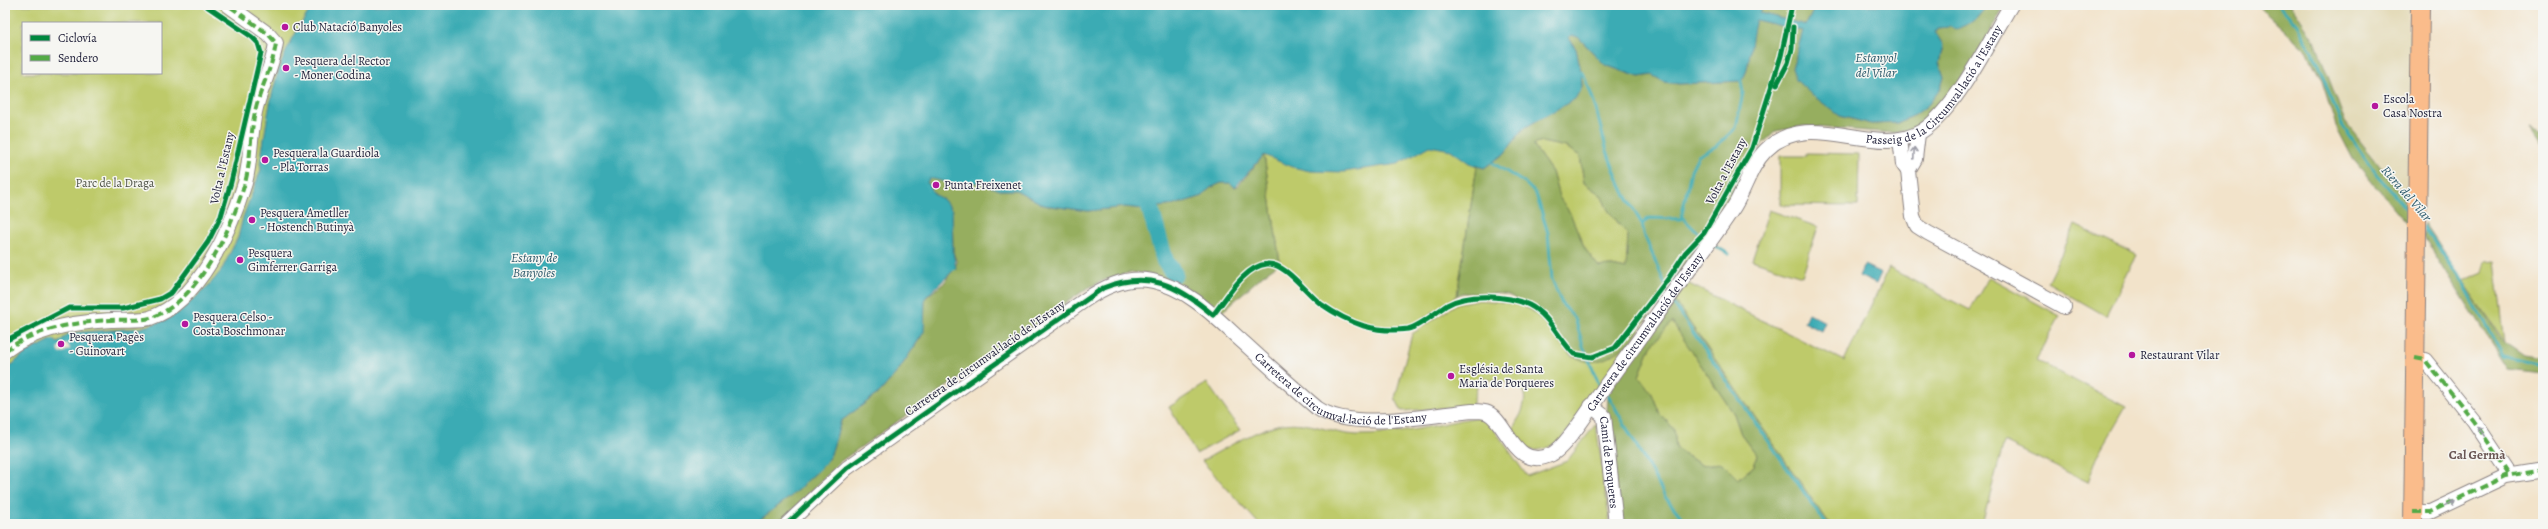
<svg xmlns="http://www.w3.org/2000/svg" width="2548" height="529" viewBox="0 0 2548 529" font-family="Alegreya,serif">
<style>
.built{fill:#e4dbba}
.green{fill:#beca6b;stroke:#707653;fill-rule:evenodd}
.forest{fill:#96ae5f;stroke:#5c684d;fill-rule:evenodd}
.water{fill:#3aabb4;stroke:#2e6678}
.pier{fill:#f2e3ca}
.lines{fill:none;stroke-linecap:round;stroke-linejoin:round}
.stream{stroke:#3aabb4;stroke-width:3}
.river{stroke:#3aabb4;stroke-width:18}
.minor-casing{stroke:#8a8282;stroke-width:16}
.major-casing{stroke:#8a8282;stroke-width:20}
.minor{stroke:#fff;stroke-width:14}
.major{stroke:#fabc8b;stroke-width:18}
.quiet{stroke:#53aa46;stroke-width:4;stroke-dasharray:8 4;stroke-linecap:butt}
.cycleway-casing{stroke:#f6f6f2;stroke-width:8}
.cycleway{stroke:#00873e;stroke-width:5}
.oneway{stroke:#9c9ca7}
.poi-dot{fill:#b5179e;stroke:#f6f6f2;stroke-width:1.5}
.labels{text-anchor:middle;stroke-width:3;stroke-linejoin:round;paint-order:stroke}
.poi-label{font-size:12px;fill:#22223b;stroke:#f6f6f2;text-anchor:start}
.street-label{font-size:12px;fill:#22223b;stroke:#f6f6f2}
.park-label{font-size:12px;fill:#515449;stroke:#f6f6f2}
.water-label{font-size:13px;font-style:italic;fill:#2c596b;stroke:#f6f6f2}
.neighbourhood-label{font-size:13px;font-weight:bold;fill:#6a5654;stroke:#f6f6f2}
</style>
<rect width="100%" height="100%" fill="#f6f6f2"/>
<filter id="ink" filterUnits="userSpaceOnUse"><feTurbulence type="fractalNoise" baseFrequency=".025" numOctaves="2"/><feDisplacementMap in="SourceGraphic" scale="8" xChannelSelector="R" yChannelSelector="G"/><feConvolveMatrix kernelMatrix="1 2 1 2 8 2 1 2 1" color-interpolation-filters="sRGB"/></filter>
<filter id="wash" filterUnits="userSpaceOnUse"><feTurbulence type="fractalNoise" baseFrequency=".012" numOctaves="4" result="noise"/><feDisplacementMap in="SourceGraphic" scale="16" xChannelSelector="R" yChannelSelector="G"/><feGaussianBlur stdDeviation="0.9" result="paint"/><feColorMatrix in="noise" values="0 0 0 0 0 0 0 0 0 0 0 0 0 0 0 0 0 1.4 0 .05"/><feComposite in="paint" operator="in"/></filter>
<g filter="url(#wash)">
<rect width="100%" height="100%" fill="#f2e3ca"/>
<path class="built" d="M2291,5H2414V10L2408,13L2407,31L2414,39L2412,207L2345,122L2315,41Z"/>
<g class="green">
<path d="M5,5H320L264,162L234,261L198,309L140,328L78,332L57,343L42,345L31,349L5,371ZM23,23H161V73H23Z"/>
<path d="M1566,28L1691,82L1477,166L1457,296L1415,324L1391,328L1363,325L1322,303L1280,263L1264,155Z"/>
<path d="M1542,142L1566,147L1580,156L1584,183L1601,195L1608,210L1628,235L1626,269L1612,266L1599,267L1585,249L1569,212L1559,197L1552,172L1533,145Z"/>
<path d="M1806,153L1859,154L1858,206L1780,205V156H1806Z"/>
<path d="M1769,210L1818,227L1802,276L1752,260Z"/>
<path d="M2075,225L2137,255L2106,316L2047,282Z"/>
<path d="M2495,261L2505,342L2462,281L2483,272L2486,262Z"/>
<path d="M1889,268L1970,310L1989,277L2060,316L2036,360L2126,407L2097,457L2088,482L2004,442L1982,524H1829L1674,300L1687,283L1844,361Z"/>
<path d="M1477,300C1494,301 1516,302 1531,310C1545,318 1561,344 1572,357L1631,342L1560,441C1540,453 1522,457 1513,431C1514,424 1518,420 1521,414C1536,376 1500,385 1480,377L1472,406L1402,411L1395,398L1412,334L1458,303Z"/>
<path d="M1672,321L1734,414L1741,434L1757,455L1754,466L1738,479L1722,463L1701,465L1676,448L1674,429L1660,414L1652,394L1639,376L1651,346Z"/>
<path d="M1207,383L1240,430L1196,454L1169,407Z"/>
<path d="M1477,417L1486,418L1527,476L1567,461L1596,424L1610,524H1259L1202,461C1222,450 1261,427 1282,424C1312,420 1329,434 1357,435C1398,436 1437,424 1477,417Z"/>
</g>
<g class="forest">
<path d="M1765,5H1816L1806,25L1760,13Z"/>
<path d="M1988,5H2005C1985,39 1958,96 1927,120C1917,128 1905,131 1893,133L1803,126L1776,131L1762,144L1730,202L1631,342C1569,393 1565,331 1522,303C1518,301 1513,297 1508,295C1495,292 1477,294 1462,293L1457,296L1477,166L1484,168L1504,154L1524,128L1575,98L1582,87L1581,71L1576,49L1569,38L1571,35L1578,37L1605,65L1639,77L1652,75L1664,82L1679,84L1741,81C1749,73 1749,52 1750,42C1751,35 1754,27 1756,20L1804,31L1792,68L1797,80L1840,116L1872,124L1897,123L1915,115L1928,105L1941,88L1944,77L1939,63L1943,45L1935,32L1937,28L1974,21ZM1542,142L1566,147L1580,156L1584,183L1601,195L1608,210L1628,235L1626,269L1612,266L1599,267L1585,249L1570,213L1559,197L1552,172L1533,145Z"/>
<path d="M2257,5H2291L2315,41L2345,122L2412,207L2413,232L2353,159L2336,126L2322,81L2307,51Z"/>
<path d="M2531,127L2543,132V145Z"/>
<path d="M1264,155L1280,263L1263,275L1222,312C1212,303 1155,274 1142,273C1122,271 1104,280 1086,289L841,461L779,524H754L790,497L824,465L831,454L841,421L880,392L898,371L921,337L923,332L925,298L944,283L957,263L953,252L952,210C946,198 926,195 927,179L936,178L956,187L978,182L1000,190H1016L1044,205L1088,211L1125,207L1144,209L1174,205L1203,196L1210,188L1221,183H1230L1235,187L1238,186Z"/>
<path d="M2424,223L2501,339L2524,355L2543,358V373L2507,369L2424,237Z"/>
<path d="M1674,300L1829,524H1620L1607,413L1608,393ZM1672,322L1734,414L1741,434L1757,455L1754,466L1738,479L1722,463L1701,465L1676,448L1674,429L1660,414L1652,394L1639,376L1651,346Z"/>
</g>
<g class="water">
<path d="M313,5H1765L1760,13L1806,25L1816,5H1988L1974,21L1957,29L1950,27L1937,28L1935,32L1943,45L1939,63L1944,77L1941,88L1928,105L1915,115L1897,123L1872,124L1840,116L1811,94L1796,80L1792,68L1803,31L1756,20C1751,34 1750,73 1741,81L1679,84L1664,82L1652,75L1639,77L1605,65L1578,37L1571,35L1569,38L1576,49L1581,71L1582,87L1575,99L1524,128L1504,154L1484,168L1469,163L1451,150L1430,146L1398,164L1343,172L1310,171L1292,167L1264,155L1235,187L1230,183H1221L1210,188L1203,196L1174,205L1144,209L1125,207L1088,211L1044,205L1016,190H1000L978,182L956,187L946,182L929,178L927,183L935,195L943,199L952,210L953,252L956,268L925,298L924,332L898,371L880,392L841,421L831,454L824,465L790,497L754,524H5V371L24,354L53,339L58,343L69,333L140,328L164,321L180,312L210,284L221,271L238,237L243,217L261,169L260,163C265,135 268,106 276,79C283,52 298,28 313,5Z"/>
<path d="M1864,265L1881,273L1876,284L1859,276Z"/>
<path d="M1808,313L1825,322L1821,331L1804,322Z"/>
</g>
<path class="pier" d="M67,343L70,349L60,354L57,348Z"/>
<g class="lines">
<g class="stream">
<path d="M2279,5L2297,25L2313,52L2342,125L2377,175L2410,212"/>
<path d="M1581,71C1594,94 1598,119 1605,144C1613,172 1627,199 1642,224"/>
<path d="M1493,163L1526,184L1536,194L1548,233L1552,279L1562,304L1575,318L1583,346L1599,384"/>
<path d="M1682,217L1706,241"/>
<path d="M2424,228L2458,275L2502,356L2543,365"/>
<path d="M1713,245L1729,254"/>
<path d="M1668,291L1645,237L1642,224L1649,218L1681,219L1691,170L1698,156L1716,146L1736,128L1743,92L1741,81"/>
<path d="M1672,302L1826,524"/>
<path d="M1608,395L1666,498L1687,524"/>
</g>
<path class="river" d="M1150,208L1165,261L1174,274"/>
</g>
</g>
<g filter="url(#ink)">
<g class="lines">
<defs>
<g id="minor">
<path d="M1900,139L1903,164L1908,171L1913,216L1917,226L1928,233L2064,307"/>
<path d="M1908,171L1915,159L1918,134"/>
<path d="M5,351C33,329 76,322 111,320C123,319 139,321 150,318C199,302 231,229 245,183C251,161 250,135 255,112C260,88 273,67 276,43L268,34L228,5"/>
<path d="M2415,358L2425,360L2474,421L2510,475"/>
<path id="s1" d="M1591,406L1604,416L1616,524"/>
<path d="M2413,512H2430L2506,476L2543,470"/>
<path id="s2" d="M787,524L847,468L1085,300C1105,286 1128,275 1153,281C1190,289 1217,319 1244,343C1268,365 1292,387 1317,408C1352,432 1430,415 1472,411C1477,411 1484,411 1488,413C1507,422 1516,473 1552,454C1568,445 1595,401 1606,385C1635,346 1663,306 1692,266C1706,246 1722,226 1735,205C1746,186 1751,165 1766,150C1810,106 1876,160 1922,131C1956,109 1989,41 2011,5"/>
</g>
<path id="major" d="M2413,524L2420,5"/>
</defs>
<use href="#minor" class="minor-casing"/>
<use href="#major" class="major-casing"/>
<use href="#minor" class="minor"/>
<use href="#major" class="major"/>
<g class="quiet">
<path d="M5,351C33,329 76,322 111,320C123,319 139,321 150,318C199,302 231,229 245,183C251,161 250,135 255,112C260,88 273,67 276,43L268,34L228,5"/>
<path d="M2415,358L2425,360L2474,421L2510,475"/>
<path d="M2413,512H2430L2506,476L2543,470"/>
</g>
<defs>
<g id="cycleway">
<path d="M1777,84L1788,63L1792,49L1793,27"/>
<path d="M5,341L69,308H123L160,299L172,292L208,242L221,216L231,182L261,53L258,43L252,37L205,5"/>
<path d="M787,524L847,468L1103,288C1148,270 1178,285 1213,315C1226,299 1244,266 1267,264C1285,262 1306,293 1321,304C1334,313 1348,321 1364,326C1378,330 1394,331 1408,329C1421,326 1436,312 1447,305C1468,293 1507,295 1529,305C1549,315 1559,339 1574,354L1592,357L1615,348L1668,279L1685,253L1704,233L1752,148L1781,56L1792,5"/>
</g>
</defs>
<use href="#cycleway" class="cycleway-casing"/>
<use href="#cycleway" class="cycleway"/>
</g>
<defs><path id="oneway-shaft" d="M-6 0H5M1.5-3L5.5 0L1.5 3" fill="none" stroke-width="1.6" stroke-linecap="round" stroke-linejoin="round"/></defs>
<g class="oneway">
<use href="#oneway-shaft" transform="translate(1914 153) rotate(-88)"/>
<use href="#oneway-shaft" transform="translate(2481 431) rotate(-123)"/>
<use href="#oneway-shaft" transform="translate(2450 503) rotate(-26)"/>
</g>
</g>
<g class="poi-dot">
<circle cx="285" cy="27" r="4"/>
<circle cx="286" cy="68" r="4"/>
<circle cx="2375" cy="106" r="4"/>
<circle cx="265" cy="160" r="4"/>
<circle cx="936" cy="185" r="4"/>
<circle cx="252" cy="220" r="4"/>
<circle cx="240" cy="260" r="4"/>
<circle cx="185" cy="324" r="4"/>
<circle cx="61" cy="344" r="4"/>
<circle cx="2132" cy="355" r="4"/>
<circle cx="1451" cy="376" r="4"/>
</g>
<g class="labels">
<g class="poi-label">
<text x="293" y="31">Club Natació Banyoles</text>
<text x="294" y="65">Pesquera del Rector<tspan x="294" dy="14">- Moner Codina</tspan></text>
<text x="2383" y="103">Escola<tspan x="2383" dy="14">Casa Nostra</tspan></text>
<text x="273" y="157">Pesquera la Guardiola<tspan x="273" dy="14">- Pla Torras</tspan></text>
<text x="944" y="189">Punta Freixenet</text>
<text x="260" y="217">Pesquera Ametller<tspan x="260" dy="14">- Hostench Butinyà</tspan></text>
<text x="248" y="257">Pesquera<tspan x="248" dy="14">Gimferrer Garriga</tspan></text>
<text x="193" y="321">Pesquera Celso -<tspan x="193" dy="14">Costa Boschmonar</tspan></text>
<text x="69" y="341">Pesquera Pagès<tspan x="69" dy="14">- Guinovart</tspan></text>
<text x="2140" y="359">Restaurant Vilar</text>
<text x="1459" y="373">Església de Santa<tspan x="1459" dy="14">Maria de Porqueres</tspan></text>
</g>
<g class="street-label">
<text dy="4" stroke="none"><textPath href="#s2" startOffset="1486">Passeig de la Circumval·lació a l'Estany</textPath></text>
<text transform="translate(222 168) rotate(-77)" y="4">Volta a l'Estany</text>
<text transform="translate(1726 171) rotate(-62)" y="4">Volta a l'Estany</text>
<text dy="4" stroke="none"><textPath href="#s2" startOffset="1068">Carretera de circumval·lació de l'Estany</textPath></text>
<text transform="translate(985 358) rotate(-35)" y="4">Carretera de circumval·lació de l'Estany</text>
<text dy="4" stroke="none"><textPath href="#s2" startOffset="671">Carretera de circumval·lació de l'Estany</textPath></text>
<text dy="4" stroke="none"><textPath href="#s1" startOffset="63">Camí de Porqueres</textPath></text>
</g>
<g class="park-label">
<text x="115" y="187">Parc de la Draga</text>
</g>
<g class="water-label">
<text x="1876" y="62">Estanyol<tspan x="1876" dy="15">del Vilar</tspan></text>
<text transform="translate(2407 193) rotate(49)" y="5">Riera del Vilar</text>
<text x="534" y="262">Estany de<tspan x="534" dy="15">Banyoles</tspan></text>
</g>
<g class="neighbourhood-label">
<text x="2477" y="459">Cal Germà</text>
</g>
</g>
<rect width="2548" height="529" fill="none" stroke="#f6f6f2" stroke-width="20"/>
<rect x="22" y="22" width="140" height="52" fill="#f6f6f2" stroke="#a1a1a9"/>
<rect x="30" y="35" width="20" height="6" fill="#00873e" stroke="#a1a1a9"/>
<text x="58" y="42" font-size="12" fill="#22223b">Ciclovía</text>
<rect x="30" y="55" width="20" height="6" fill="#53aa46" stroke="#a1a1a9"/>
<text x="58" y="62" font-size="12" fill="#22223b">Sendero</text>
</svg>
